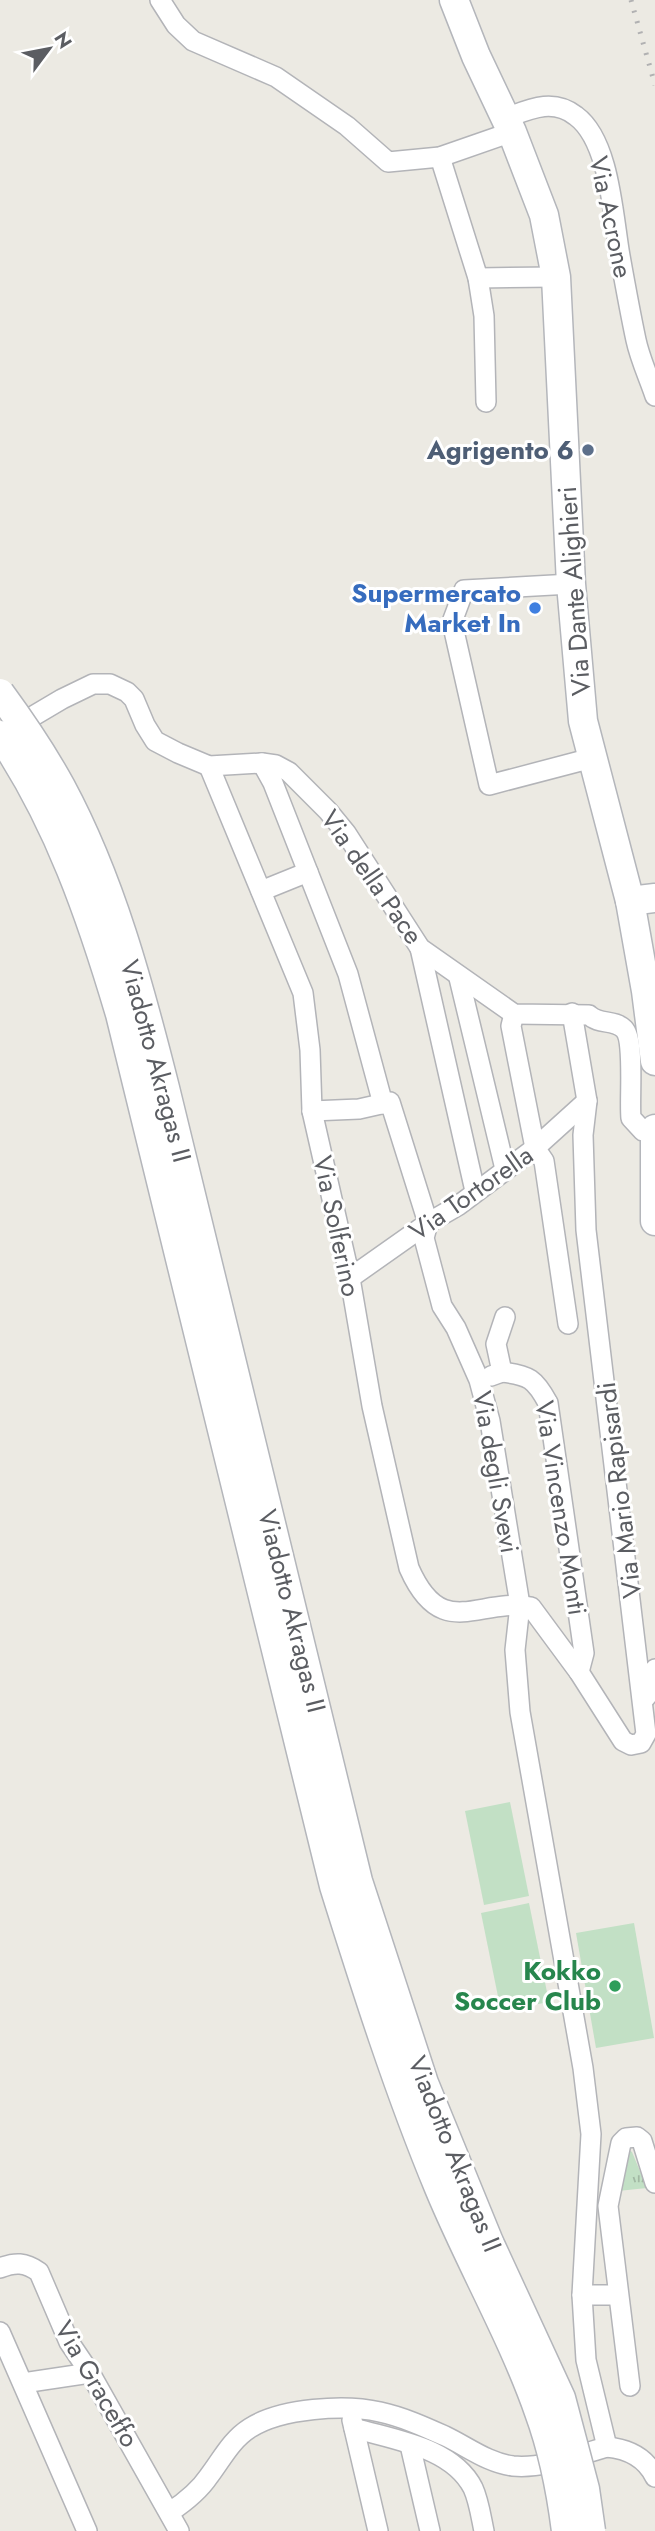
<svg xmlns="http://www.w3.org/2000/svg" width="655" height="2531" viewBox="0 0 655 2531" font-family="Jost,sans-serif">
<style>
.grass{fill:url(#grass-tufts)}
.pitch{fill:#c2e0c5}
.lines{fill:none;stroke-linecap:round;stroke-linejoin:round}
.street-casing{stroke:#b3b4b8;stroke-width:22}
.secondary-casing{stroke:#b4b6bb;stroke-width:31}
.street{stroke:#fff;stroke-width:19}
.secondary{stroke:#fff;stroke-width:28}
.rail{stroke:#b1b1b2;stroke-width:5;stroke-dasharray:2 9;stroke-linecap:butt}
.secondary-bridge-casing{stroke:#b4b6bb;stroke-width:31;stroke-linecap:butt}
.secondary-bridge{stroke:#fff;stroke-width:28}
.service-dot{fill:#5c6f8a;stroke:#fff;stroke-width:2.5}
.shop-dot{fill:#3f7fe0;stroke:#fff;stroke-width:2.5}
.leisure-dot{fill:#2e9e5b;stroke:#fff;stroke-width:2.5}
.labels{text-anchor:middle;stroke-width:6;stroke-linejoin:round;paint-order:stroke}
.street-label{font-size:26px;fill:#5b5d62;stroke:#fff}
.service-label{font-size:26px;font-weight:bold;fill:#4e5e75;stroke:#fff;text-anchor:end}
.shop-label{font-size:26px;font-weight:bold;fill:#366cbe;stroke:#fff;text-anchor:end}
.leisure-label{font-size:26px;font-weight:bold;fill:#27864d;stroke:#fff;text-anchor:end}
</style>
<defs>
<pattern id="grass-tufts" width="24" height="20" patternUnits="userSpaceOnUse" patternTransform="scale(1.75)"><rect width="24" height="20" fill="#c2e0c5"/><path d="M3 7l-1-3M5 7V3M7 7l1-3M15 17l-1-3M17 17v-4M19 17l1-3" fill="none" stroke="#a1b9a3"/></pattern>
</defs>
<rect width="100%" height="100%" fill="#eceae3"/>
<path class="grass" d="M629,2150L632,2152L647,2188L618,2191Z"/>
<g class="pitch">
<path d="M510,1802L529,1896L484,1905L465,1811Z"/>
<path d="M529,1903L549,2002L501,2011L481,1913Z"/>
<path d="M634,1923L654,2038L596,2048L576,1933Z"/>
</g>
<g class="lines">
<defs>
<g id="street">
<path d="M160,0L176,25L193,41L276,77L347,126L388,162L440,157L512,132"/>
<path d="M506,118C530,109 553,98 576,116C610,141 613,217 620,256C625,284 630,312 636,340C640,359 649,378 655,396"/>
<path d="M440,157L478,278L484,316L486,402"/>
<path d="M478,278L556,277"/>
<path d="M571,584L464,590L452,622L489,785L592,758"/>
<path d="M13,728L62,699L93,684H110L127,692L134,699L145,725L155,741L178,753L209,766L262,763L276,765L289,772L328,811L346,833L420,948L514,1014L589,1015C599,1025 614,1019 624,1029C635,1040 629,1100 631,1118L643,1131L655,1133"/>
<path d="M262,763L273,783L348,974L383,1104"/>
<path d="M209,766L303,993L310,1050L312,1111L350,1278L372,1406L409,1568C442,1643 478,1597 531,1607L579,1672L623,1741L631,1745L641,1743L646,1734L586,1230L583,1135L587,1101L572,1013"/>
<path d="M261,891L308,872"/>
<path d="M420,948L475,1191"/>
<path d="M459,978L505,1169"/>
<path d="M514,1014L511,1026L535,1148L544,1161L568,1324"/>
<path d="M312,1111L359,1109L390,1102L428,1223L424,1238L442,1306L456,1328L479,1380L490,1421L520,1605L515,1650L520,1712L583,2068L591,2134L582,2295L586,2360L607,2447"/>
<path d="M350,1278L428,1223L459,1205L535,1148L587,1101"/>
<path d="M502,1372C529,1375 535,1379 548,1403L584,1653L579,1672"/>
<path d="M491,1376L502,1372L496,1344L505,1317"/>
<path d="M645,1698L651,1691L655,1669"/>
<path d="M0,2268C15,2262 25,2262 39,2272L69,2342L90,2373L179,2531"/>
<path d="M582,2295H618"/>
<path d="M0,2332L87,2531"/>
<path d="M23,2383L90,2373"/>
<path d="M630,2386L608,2206L621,2143L626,2138L637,2137L642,2141L655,2183"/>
<path d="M352,2420L378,2531"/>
<path d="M354,2428C394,2440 452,2447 473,2488C479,2501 481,2517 484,2531"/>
<path d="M410,2445L430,2531"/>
<path d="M170,2512C185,2502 199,2491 209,2476C222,2459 231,2440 250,2428C281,2408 345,2404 380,2412C403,2417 425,2427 445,2436C468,2447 488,2463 513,2466C544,2469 577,2455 607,2447C628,2449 646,2458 655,2477"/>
</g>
<g id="secondary">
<path d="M454,0L476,56L512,132L544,215L556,277L571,584L583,721L630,901L646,991L655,1061"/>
<path d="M630,901L655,898"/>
<path d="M655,1129V1221"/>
</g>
</defs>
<use href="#street" class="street-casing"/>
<use href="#secondary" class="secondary-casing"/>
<use href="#street" class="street"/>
<use href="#secondary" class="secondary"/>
<path class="rail" d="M631,0L655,85"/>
<defs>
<g id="secondary-bridge">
<path d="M0,693C22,723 43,754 61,787C111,880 139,985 165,1088L358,1881L424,2083L489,2242L561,2398L585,2489L591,2531"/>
<path d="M0,735C58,820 91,916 120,1014L334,1886C366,1988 398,2089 439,2188C470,2263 512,2335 539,2412C553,2450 561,2491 566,2531"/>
</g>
</defs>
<use href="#secondary-bridge" class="secondary-bridge-casing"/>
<use href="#secondary-bridge" class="secondary-bridge"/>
</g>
<circle class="service-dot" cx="588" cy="450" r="7"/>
<circle class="shop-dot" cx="535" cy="608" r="7"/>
<circle class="leisure-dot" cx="615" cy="1986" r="7"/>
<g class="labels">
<g class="street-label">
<text transform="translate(611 217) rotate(78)" y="9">Via Acrone</text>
<text transform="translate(574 591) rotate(-94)" y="9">Via Dante Alighieri</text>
<text transform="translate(372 877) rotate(55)" y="9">Via della Pace</text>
<text transform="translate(156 1061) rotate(75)" y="9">Viadotto Akragas II</text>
<text transform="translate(471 1193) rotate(-35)" y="9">Via Tortorella</text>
<text transform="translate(337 1226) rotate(78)" y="9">Via Solferino</text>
<text transform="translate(496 1472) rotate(80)" y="9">Via degli Svevi</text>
<text transform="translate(619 1490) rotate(-97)" y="9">Via Mario Rapisardi</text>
<text transform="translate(561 1508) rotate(81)" y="9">Via Vincenzo Monti</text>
<text transform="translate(292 1611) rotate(76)" y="9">Viadotto Akragas II</text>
<text transform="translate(455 2154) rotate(68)" y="9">Viadotto Akragas II</text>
<text transform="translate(97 2384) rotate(60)" y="9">Via Graceffo</text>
</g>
<g class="service-label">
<text x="574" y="459">Agrigento 6</text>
</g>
<g class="shop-label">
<text x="521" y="602">Supermercato<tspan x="521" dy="30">Market In</tspan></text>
</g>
<g class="leisure-label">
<text x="601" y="1980">Kokko<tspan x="601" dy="30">Soccer Club</tspan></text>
</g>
</g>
<g transform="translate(49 49) rotate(58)" stroke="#ffffff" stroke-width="5" paint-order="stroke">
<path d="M0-5L12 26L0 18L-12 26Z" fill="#5b5d62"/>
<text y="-10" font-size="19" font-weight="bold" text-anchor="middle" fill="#5b5d62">N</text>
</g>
</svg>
